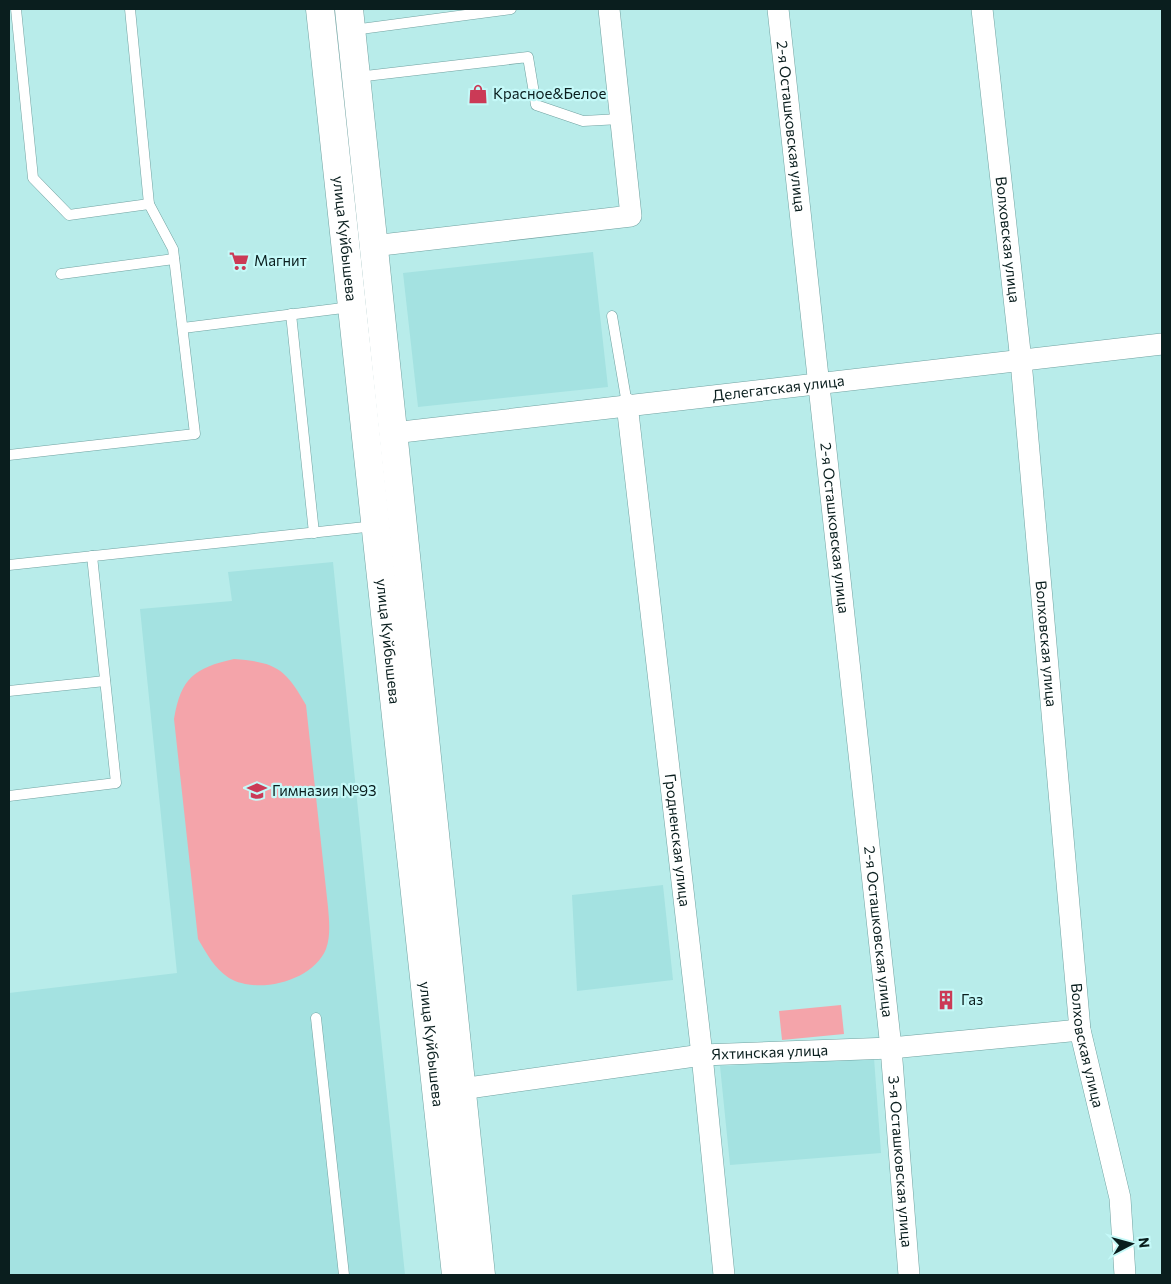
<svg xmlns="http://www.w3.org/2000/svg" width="1171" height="1284" viewBox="0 0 1171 1284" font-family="Commissioner,sans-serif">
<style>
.built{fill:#a4e2e1}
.green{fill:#f4a4aa}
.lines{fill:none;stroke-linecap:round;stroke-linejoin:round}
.lane-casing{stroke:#71a2a1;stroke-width:11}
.street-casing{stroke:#71a2a1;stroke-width:22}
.secondary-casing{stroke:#71a2a1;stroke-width:29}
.lane{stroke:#fff;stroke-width:10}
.street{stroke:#fff;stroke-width:21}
.secondary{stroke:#fff;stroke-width:28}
.labels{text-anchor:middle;stroke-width:4.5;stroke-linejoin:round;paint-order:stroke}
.poi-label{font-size:15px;fill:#0a1e1e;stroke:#c5f9f8;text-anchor:start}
.street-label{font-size:15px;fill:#0a1e1e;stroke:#c5f9f8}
</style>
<rect width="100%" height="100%" fill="#b8ecea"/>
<g class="built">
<path d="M593,252L608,387L418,407L403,273Z"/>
<path d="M333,562L405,1275H9V993L177,973L140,609L232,601L228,572Z"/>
<path d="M663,885L673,980L577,991L572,895Z"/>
<path d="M874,1058L881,1153L730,1165L720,1066Z"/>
</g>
<g class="green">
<path d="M234,659C276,662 286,669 306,705L328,907C329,920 331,935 326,949C313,981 258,995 229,978C214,968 207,954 198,939L174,719C181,678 194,668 234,659Z"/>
<path d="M841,1005L844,1034L782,1040L779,1011Z"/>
</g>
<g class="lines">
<defs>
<g id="lane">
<path d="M16,9L33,178L69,215L149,204"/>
<path d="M353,30L511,9"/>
<path d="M357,77L528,57L536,105L583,121L620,119"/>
<path d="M61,274L174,259"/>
<path d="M291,314L314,533"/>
<path d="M612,316L627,404"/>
<path d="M183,328L351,307"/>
<path d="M9,455L195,434L173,249L149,204L130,9"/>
<path d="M9,565L375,526"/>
<path d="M9,691L105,681"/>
<path d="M9,796L116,783L92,556"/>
<path d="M316,1018L344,1275"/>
</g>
<g id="street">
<path id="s1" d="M778,9L891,1048L909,1275"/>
<path id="s2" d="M982,9L1021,361L1080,1030L1120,1198L1125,1275"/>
<path d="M373,246L631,216L609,9"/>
<path id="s3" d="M627,404L702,1055L724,1275"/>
<path id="s4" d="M393,433L1162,344"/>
<path id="s5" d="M461,1089L702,1055L891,1048L1080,1030"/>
</g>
<g id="secondary">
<path id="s6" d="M320,9L456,1275"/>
<path d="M349,9L481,1275"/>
</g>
</defs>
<use href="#lane" class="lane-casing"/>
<use href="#street" class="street-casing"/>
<use href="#secondary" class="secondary-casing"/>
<use href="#lane" class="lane"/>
<use href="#street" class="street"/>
<use href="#secondary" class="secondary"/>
</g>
<defs>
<symbol id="shop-bare" viewBox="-9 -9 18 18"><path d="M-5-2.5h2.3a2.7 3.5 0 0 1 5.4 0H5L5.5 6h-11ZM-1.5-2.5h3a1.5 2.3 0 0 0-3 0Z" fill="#cb3a56" stroke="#c5f9f8" stroke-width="2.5" paint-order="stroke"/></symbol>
<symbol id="supermarket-bare" viewBox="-9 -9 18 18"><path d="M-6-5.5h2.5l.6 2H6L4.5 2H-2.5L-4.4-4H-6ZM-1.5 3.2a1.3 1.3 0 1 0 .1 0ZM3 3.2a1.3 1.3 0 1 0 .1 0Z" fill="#cb3a56" stroke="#c5f9f8" stroke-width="2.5" paint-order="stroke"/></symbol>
<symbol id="school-bare" viewBox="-9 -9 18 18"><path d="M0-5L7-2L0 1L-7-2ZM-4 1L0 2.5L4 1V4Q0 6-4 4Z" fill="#cb3a56" stroke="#c5f9f8" stroke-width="2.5" paint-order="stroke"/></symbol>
<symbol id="building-bare" viewBox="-9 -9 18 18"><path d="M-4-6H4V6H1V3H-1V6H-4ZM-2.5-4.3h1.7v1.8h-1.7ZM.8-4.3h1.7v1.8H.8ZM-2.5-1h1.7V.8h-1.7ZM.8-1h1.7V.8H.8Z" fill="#cb3a56" stroke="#c5f9f8" stroke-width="2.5" paint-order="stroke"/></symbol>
</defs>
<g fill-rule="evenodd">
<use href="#shop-bare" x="464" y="80" width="28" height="28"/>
<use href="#supermarket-bare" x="225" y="247" width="28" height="28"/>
<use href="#school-bare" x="243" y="777" width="28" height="28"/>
<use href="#building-bare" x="932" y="986" width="28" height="28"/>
</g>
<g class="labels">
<g class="poi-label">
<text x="493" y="99">Красное&amp;Белое</text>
<text x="254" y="266">Магнит</text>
<text x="272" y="796">Гимназия №93</text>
<text x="961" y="1005">Газ</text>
</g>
<g class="street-label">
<text dy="5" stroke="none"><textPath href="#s1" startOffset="118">2-я Осташковская улица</textPath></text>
<text dy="5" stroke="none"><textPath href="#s6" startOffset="231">улица Куйбышева</textPath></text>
<text dy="5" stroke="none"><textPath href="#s2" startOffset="232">Волховская улица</textPath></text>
<text dy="5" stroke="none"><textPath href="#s4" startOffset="388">Делегатская улица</textPath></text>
<text dy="5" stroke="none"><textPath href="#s1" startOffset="522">2-я Осташковская улица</textPath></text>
<text dy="5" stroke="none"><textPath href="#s6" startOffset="636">улица Куйбышева</textPath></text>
<text dy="5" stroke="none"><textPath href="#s2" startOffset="638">Волховская улица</textPath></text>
<text dy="5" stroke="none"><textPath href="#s3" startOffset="439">Гродненская улица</textPath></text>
<text dy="5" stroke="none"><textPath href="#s1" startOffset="928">2-я Осташковская улица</textPath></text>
<text dy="5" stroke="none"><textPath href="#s6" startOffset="1041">улица Куйбышева</textPath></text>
<text dy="5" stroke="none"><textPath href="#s2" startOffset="1042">Волховская улица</textPath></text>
<text dy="5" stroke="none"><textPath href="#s5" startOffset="311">Яхтинская улица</textPath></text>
<text dy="5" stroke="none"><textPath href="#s1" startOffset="1159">3-я Осташковская улица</textPath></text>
</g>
</g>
<rect width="1171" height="1284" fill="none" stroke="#0a1e1e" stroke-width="20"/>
<g transform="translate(1131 1244) rotate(84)" stroke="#c5f9f8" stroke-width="4" paint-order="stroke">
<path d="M0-4L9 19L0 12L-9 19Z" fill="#0a1e1e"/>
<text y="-8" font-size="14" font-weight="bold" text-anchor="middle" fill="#0a1e1e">N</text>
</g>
</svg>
